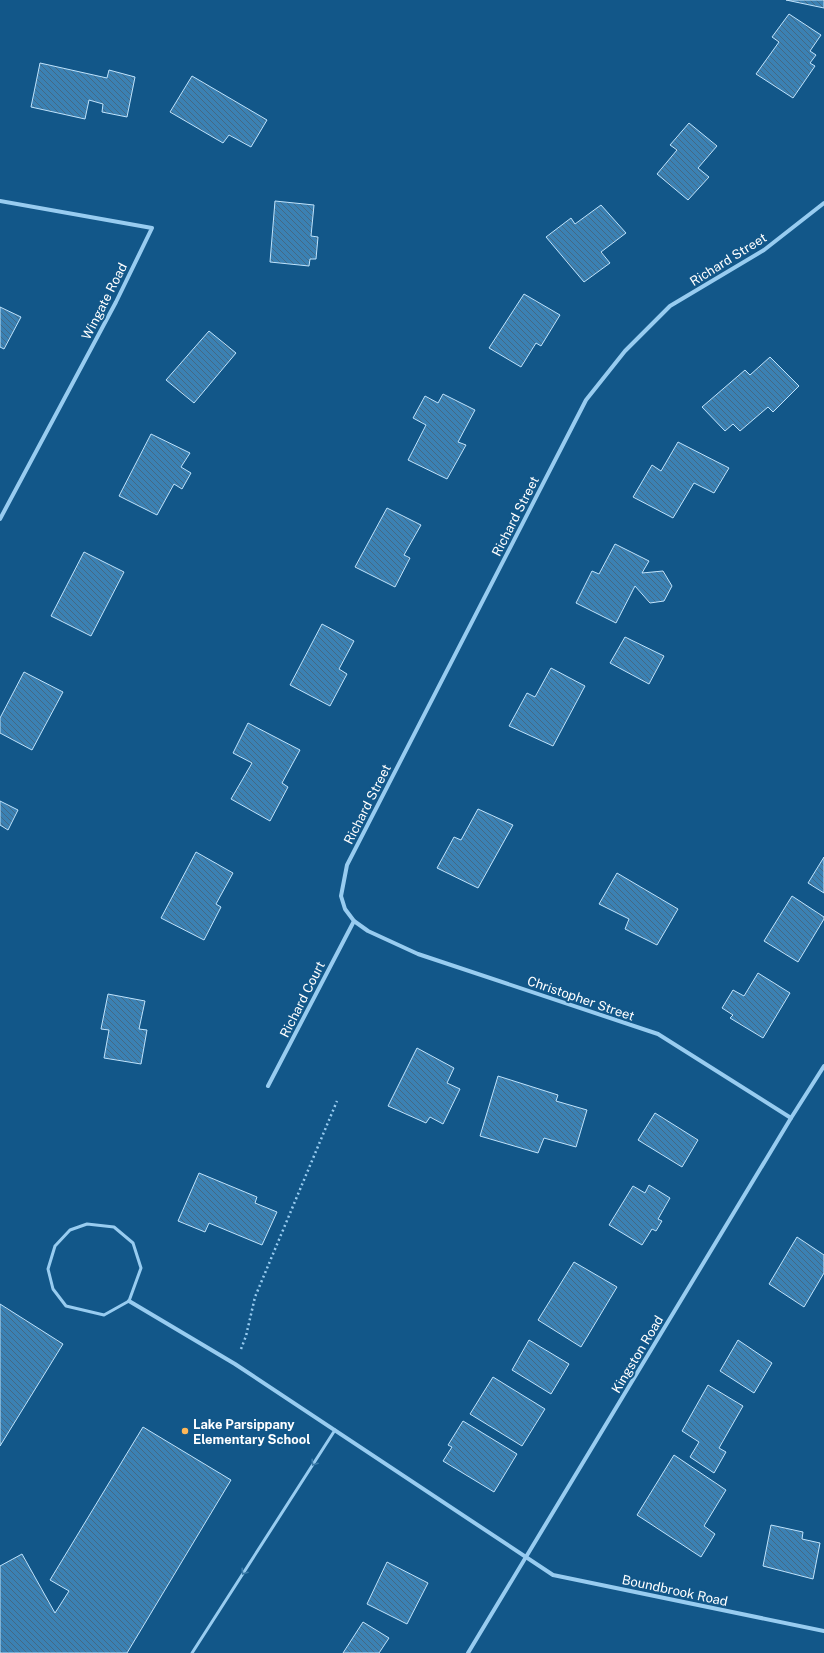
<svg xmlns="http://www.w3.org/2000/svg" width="824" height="1653" viewBox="0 0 824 1653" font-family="'Public Sans',sans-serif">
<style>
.building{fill:url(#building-back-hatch);stroke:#bfe3fc}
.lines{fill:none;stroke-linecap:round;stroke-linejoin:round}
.path{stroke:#98ccf0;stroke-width:2.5;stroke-dasharray:2 3;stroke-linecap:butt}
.lane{stroke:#98ccf0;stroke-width:3}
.street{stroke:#98ccf0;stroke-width:4}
.oneway{stroke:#3a7aa8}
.poi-dot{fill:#ffb858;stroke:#125789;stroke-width:1.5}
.labels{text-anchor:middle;stroke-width:4;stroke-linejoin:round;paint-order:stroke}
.street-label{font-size:13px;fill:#fff;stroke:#125789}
.poi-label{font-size:13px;font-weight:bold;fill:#fff;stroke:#125789;text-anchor:start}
</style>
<defs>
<pattern id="building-back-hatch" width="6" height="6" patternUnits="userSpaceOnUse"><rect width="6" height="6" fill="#3b81b3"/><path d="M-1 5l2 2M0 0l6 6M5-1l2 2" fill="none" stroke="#436985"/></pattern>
</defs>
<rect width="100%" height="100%" fill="#125789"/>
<g class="building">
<path d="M786,0H824V8Z"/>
<path d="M789,14L821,35L810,51L816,55L810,63L815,66L793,98L756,74L779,42L772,37Z"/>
<path d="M40,63L107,78L109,70L135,77L127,117L102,112L103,104L89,100L85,119L31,107Z"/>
<path d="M192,76L267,120L251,147L229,135L223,143L170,112Z"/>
<path d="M689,123L717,146L698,168L709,177L688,200L657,174L677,150L670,145Z"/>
<path d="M275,201L314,205L311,236L318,237L316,259H310L309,266L270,262Z"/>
<path d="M601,205L626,233L601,252L610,263L584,282L546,237L571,218L575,224Z"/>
<path d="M524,294L560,315L541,346L536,343L521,367L489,348Z"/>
<path d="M0,307L21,317L4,349L0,347Z"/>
<path d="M209,331L236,353L194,403L166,380Z"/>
<path d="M770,357L799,386L773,412L768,407L740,431L733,424L725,431L702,407L745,370L750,375Z"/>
<path d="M443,394L475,410L458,442L466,445L447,479L408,460L426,425L413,418L425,396L438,403Z"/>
<path d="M151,434L190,453L181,467L191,473L182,489L174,484L157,515L119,496Z"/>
<path d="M678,442L729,468L714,493L694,483L673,518L633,497L652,465L661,471Z"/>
<path d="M387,508L421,525L404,555L410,558L395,587L355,567Z"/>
<path d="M615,544L649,561L642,573L663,571L672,586L664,601L650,603L635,586L616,623L576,603L592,571L599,574Z"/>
<path d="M84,552L124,572L91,636L51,616Z"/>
<path d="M322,624L354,641L339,669L347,674L330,706L290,685Z"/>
<path d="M625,637L664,656L649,684L610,663Z"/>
<path d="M551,668L585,686L553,746L509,726L527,693L535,697Z"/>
<path d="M24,672L63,692L32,750L0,733V718Z"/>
<path d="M248,723L300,750L282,783L288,787L270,821L231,799L252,763L233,753Z"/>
<path d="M0,801L18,810L8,830L0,825Z"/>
<path d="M478,809L513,825L478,888L437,868L454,837L461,840Z"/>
<path d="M196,852L233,873L216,904L221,907L204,940L161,918Z"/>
<path d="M824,857V893L808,883Z"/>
<path d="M617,873L678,909L657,945L625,929L629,919L599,904Z"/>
<path d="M792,896L824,917V919L798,962L764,941Z"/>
<path d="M758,973L790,993L763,1038L730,1018L733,1015L722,1008L733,990L744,996Z"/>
<path d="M108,994L145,1001L139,1029L147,1030L141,1064L104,1058L109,1030L101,1029Z"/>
<path d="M417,1048L454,1068L447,1083L460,1089L443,1124L430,1117L426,1123L388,1106Z"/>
<path d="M498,1076L558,1095L556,1101L587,1110L576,1147L544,1138L538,1153L480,1136Z"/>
<path d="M655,1113L698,1140L682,1167L638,1140Z"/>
<path d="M199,1173L257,1197L255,1203L277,1212L262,1245L209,1223L205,1232L178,1221Z"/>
<path d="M649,1185L670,1198L658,1219L662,1221L656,1231L652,1229L642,1245L609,1225L633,1186L645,1193Z"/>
<path d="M797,1237L824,1255V1273L804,1307L769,1284Z"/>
<path d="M574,1262L617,1287L581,1347L538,1320Z"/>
<path d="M0,1304L63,1344L0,1446Z"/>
<path d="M529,1340L569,1364L551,1394L512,1370Z"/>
<path d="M738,1340L772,1363L754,1393L720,1371Z"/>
<path d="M493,1377L545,1409L522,1446L470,1414Z"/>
<path d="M708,1385L743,1406L719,1448L726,1452L714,1473L690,1457L699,1442L682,1431Z"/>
<path d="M463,1421L517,1454L494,1492L443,1461L452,1447L448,1445Z"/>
<path d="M143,1427L231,1480L127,1653H0V1566L22,1554L55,1613L69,1591L50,1580Z"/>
<path d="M674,1455L726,1490L704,1526L715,1534L701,1557L637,1515Z"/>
<path d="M771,1525L803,1532L802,1539L820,1543L813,1579L763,1566Z"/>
<path d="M387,1562L428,1583L407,1624L367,1604Z"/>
<path d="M363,1622L389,1638L379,1653H343Z"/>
</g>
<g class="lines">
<path class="path" d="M241,1349L246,1336L255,1297L337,1101"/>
<g class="lane">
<path d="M87,1224L114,1227L133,1243L141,1268L129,1301L104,1315L66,1306L53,1289L48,1269L55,1246L70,1230Z"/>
<path d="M192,1653L335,1430"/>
</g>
<g class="street">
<path d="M0,201L152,228L116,302L0,519"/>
<path d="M268,1086L354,921"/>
<path d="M791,1118L658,1034L418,954L368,931L354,921L345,909L341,896L347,865L586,400L625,351L670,306L764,250L824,203"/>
<path d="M129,1301L235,1364L553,1575L824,1631"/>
<path d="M468,1653L791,1118L824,1066"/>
</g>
</g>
<defs><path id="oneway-chevron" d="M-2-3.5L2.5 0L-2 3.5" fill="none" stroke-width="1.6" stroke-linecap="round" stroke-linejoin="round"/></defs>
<g class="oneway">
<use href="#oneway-chevron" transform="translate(314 1463) rotate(123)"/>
<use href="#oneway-chevron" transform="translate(244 1572) rotate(123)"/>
</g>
<circle class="poi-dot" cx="185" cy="1431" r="4"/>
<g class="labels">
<g class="street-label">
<text transform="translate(728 259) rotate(-32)" y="5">Richard Street</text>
<text transform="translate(104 301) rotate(-63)" y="5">Wingate Road</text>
<text transform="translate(515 516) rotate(-63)" y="5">Richard Street</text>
<text transform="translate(367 804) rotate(-63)" y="5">Richard Street</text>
<text transform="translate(581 998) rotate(19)" y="5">Christopher Street</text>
<text transform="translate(302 999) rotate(-63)" y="5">Richard Court</text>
<text transform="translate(637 1354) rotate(-59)" y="5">Kingston Road</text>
<text transform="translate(675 1590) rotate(12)" y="5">Boundbrook Road</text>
</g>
<g class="poi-label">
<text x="193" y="1429">Lake Parsippany<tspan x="193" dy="15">Elementary School</tspan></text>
</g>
</g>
</svg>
